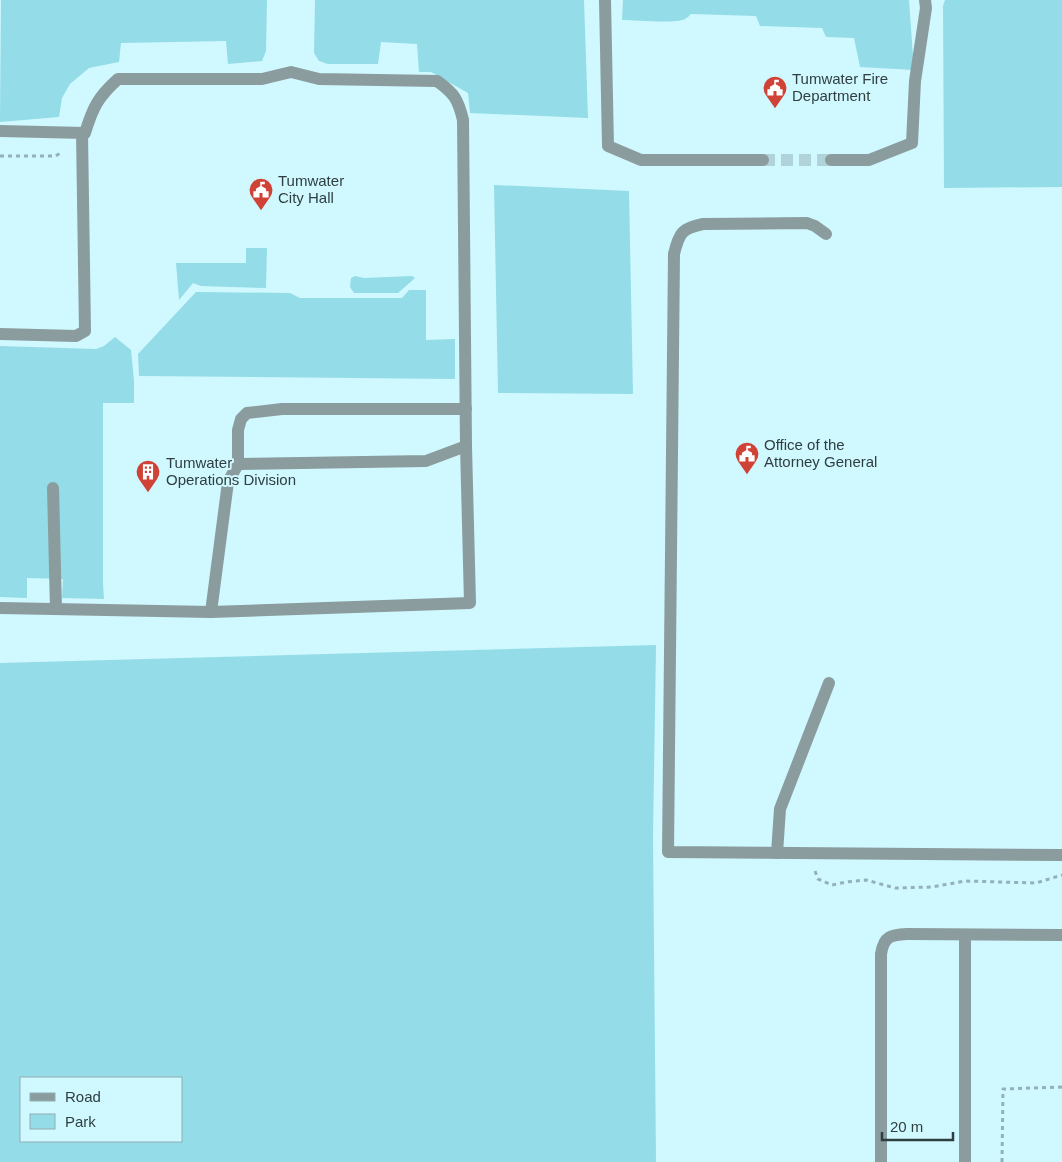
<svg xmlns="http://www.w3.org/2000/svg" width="1062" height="1162" viewBox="0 0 1062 1162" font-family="Helvetica,sans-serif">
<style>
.green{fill:#94dce7;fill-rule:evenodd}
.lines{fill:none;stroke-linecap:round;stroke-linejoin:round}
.minor-tunnel{stroke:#b0d3d9;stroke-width:12;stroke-dasharray:12 6;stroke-linecap:butt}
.path{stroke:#93b1b6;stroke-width:3;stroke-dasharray:4 4;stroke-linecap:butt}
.minor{stroke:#8b9c9e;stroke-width:12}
.labels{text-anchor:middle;stroke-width:4;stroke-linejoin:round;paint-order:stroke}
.poi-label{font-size:15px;fill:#2f3f41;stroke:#d0f8ff;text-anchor:start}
</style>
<rect width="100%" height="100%" fill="#d0f8ff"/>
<g class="green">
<path d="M1,0H267L266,51L262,61L228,64L226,41L121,43L119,62L89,68L70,84L62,98L59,117L0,122Z"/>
<path d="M315,0H584L588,118L470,113L468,93L431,72H419L417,44L381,42L378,64H328L319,61L314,53Z"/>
<path d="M623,0H909L914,70L860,67L854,38L826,37L822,28L760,26L756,16L691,14C689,16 687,18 685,19C675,24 635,20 622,20Z"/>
<path d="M945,0H1062V187L944,188L943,6Z"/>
<path d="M494,185L629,191L633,394L498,393Z"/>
<path d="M246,248H267L266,288L201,286L193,283L179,300L176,263H246Z"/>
<path d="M355,276L364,278L412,276L415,278L398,293H354L350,287L351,278Z"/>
<path d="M409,290H426V340L455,339V379L139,376L138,354L196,292L290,293L300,298H402Z"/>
<path d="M115,337L131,350L134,381V403H103V584L104,599L62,598L63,579L27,578V598L0,597V346L96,349L104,346Z"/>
<path d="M656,645L653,837L656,1162H0V663ZM21,1078H181V1141H21Z"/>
</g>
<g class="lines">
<path class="minor-tunnel" d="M763,160H831"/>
<g class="path">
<path d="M0,156H55L63,152"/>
<path d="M815,871L818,879L832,885L846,882L866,880L895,888L932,887L965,881L1036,883L1062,875"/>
<path d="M1002,1162L1003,1089L1062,1087"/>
</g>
<g class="minor">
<path d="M605,0L608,146L641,160H763"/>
<path d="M0,131L85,133C93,107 98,97 118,79H262L291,72L319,79L437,81C454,93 458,99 463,120L466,446L470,603L211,612L0,608"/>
<path d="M831,160H869L912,143L915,81L926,8L925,0"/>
<path d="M826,234L815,226L807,223L703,224C682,228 679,233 674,254L668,852L1062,855"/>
<path d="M0,334L76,336L85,331L82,133"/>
<path d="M238,464L426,461L466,446"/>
<path d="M53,488L56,609"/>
<path d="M211,612L228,482L238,464V430L241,419L247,413L282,409H466"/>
<path d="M777,853L780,809L829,683"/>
<path d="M881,1162V954C884,935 892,935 908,934L1062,935"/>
<path d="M965,1162V935"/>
</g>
</g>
<defs>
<symbol id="civic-pin" viewBox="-11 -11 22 30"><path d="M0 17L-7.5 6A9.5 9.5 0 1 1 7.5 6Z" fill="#cf4235" stroke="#d0f8ff"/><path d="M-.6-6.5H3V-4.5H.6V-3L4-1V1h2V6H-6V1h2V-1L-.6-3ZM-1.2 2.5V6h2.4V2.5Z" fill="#fff"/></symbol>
<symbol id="building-pin" viewBox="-11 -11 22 30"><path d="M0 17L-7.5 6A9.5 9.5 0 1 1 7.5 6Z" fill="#cf4235" stroke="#d0f8ff"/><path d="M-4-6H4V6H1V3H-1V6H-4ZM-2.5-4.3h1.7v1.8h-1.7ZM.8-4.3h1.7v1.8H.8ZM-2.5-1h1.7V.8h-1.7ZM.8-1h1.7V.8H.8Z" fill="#fff"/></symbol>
</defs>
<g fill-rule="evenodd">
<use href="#civic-pin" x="761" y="74" width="28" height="38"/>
<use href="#civic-pin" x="247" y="176" width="28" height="38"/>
<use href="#civic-pin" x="733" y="440" width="28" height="38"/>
<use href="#building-pin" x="134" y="458" width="28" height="38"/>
</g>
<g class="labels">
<g class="poi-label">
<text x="792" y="84">Tumwater Fire<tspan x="792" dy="17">Department</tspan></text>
<text x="278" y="186">Tumwater<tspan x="278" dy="17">City Hall</tspan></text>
<text x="764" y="450">Office of the<tspan x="764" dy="17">Attorney General</tspan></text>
<text x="166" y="468">Tumwater<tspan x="166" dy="17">Operations Division</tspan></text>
</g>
</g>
<rect x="20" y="1077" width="162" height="65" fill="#d0f8ff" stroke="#90aeb3"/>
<rect x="30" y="1093" width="25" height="8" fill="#8b9c9e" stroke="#90aeb3"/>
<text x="65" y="1102" font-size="15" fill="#2f3f41">Road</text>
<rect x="30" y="1114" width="25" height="15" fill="#94dce7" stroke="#90aeb3"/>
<text x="65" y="1127" font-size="15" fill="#2f3f41">Park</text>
<path d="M882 1132v8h71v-8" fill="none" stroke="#2f3f41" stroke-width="2.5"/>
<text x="890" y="1132" font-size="15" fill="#2f3f41" stroke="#d0f8ff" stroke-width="4" paint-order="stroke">20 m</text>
</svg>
